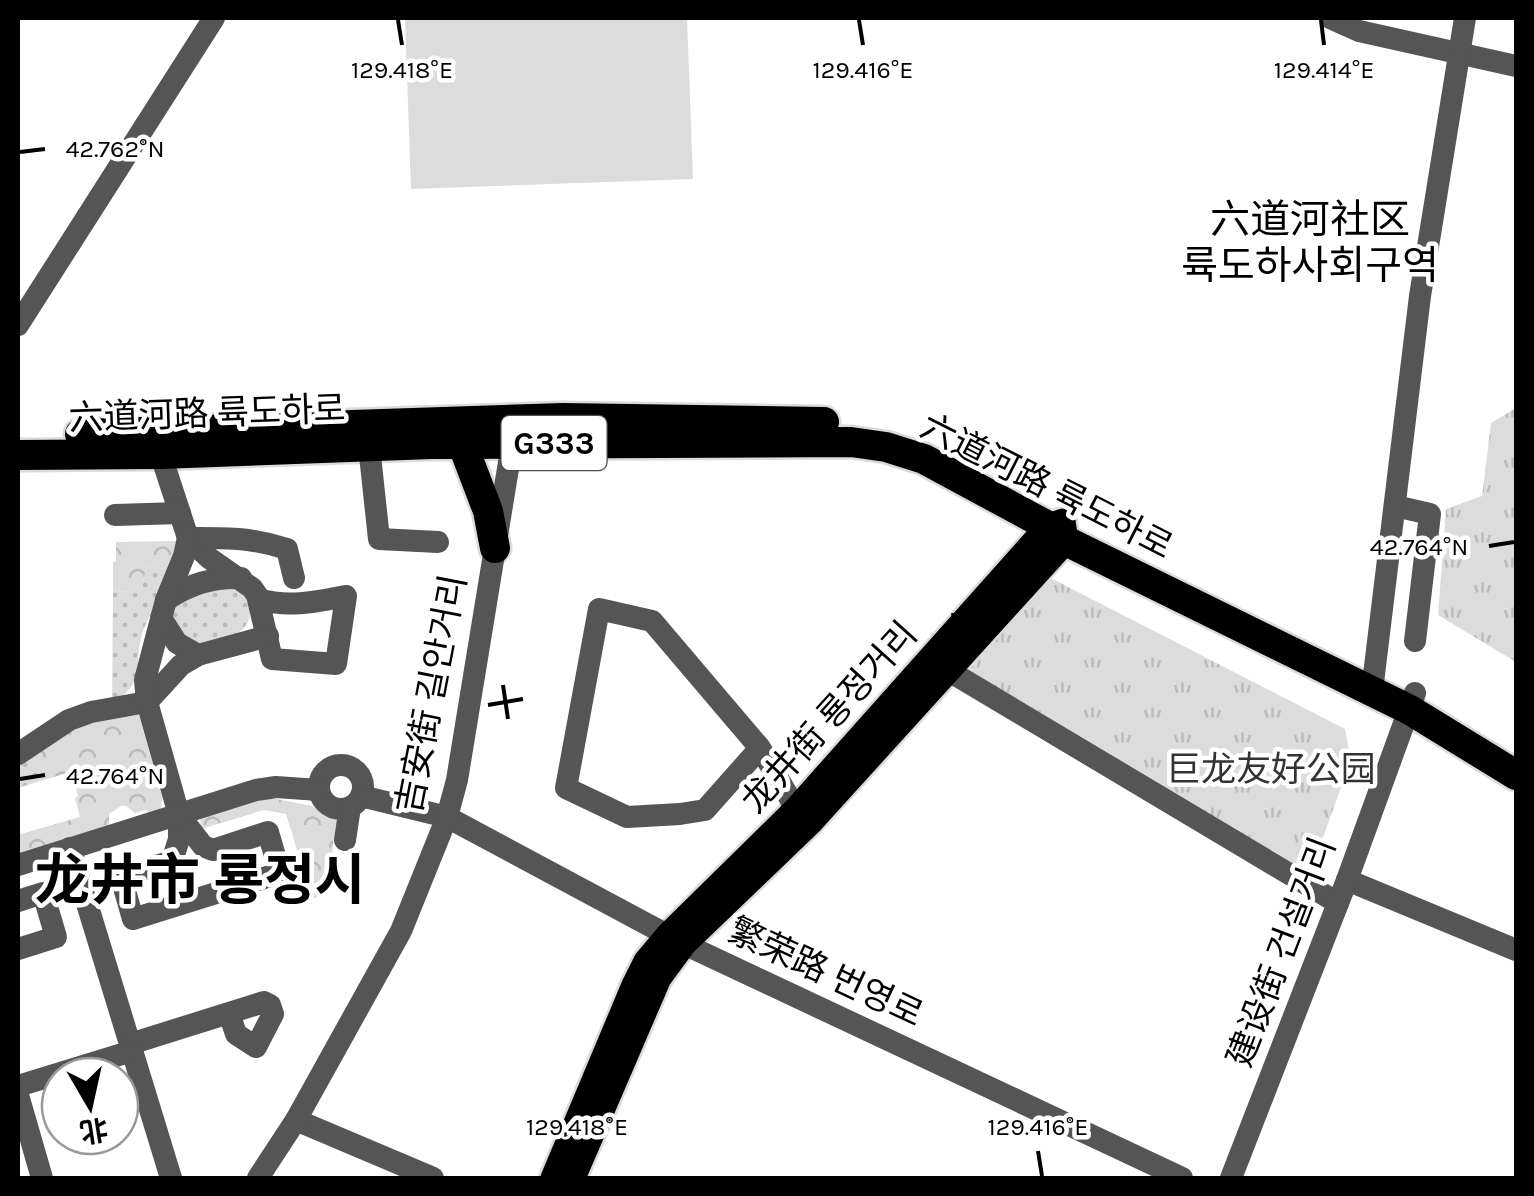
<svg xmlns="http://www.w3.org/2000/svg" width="1534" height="1196" viewBox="0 0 1534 1196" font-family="Karla,'Noto Sans SC','Noto Sans KR',sans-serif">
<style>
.grass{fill:url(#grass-dots)}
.forest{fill:url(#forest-crowns)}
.park{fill:url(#park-tufts)}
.pitch{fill:#dcdcdc}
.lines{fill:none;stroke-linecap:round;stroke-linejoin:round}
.major-casing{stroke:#dbdbdb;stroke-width:30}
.highway-casing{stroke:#dbdbdb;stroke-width:35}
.minor{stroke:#555;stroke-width:22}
.major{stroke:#000;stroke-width:25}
.highway{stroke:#000;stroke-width:30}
.ticks{fill:none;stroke:#000;stroke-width:4}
.labels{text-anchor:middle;stroke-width:9;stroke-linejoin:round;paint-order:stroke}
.shield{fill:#fff;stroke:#4c4c4c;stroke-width:2.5}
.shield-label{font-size:32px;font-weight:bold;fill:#000}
.street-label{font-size:35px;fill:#000;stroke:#fff}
.park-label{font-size:35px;fill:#333;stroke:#fff}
.quarter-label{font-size:40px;fill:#000;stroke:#fff}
.town-label{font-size:55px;font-weight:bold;fill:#000;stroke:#fff}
.ticks-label{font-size:25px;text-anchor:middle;fill:#000;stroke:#fff;stroke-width:9;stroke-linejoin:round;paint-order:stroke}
</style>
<defs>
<pattern id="grass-dots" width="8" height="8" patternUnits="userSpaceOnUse" patternTransform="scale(2.5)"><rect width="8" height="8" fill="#dcdcdc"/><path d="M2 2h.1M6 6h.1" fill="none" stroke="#bbb" stroke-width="1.8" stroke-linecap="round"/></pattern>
<pattern id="forest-crowns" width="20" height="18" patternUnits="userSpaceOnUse" patternTransform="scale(2.5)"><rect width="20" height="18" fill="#dcdcdc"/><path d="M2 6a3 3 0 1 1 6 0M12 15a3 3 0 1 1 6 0" fill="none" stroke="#bbb"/></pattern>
<pattern id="park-tufts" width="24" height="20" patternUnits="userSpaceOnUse" patternTransform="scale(2.5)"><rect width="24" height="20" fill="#dcdcdc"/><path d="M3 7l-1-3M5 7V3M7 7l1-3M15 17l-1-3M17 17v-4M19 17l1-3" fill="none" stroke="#bbb"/></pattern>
</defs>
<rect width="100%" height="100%" fill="#fff"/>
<g class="grass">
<path d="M147,567L174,570C164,590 150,612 142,634C133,664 147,685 112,702L113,591L129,592L142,583Z"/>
<path d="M223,584L244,592C255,615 251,627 229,638C228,639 216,645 215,645C205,647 192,643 182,642L171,617L177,601Z"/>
<path d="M24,760L41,768L47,779L18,788V765Z"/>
</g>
<g class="forest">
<path d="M176,541L174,570L147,567L142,583L137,590L129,592L113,591V562L116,561V542Z"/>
<path d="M139,715L162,797L161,809L151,815L146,810L135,813L126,806H121L109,814V825L18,855V824L21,834L80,817L75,798L78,796L75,784L86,780L82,769L47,779L41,769L31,767L24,760L73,725Z"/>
<path d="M272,798L346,813L334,837L327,896L312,898L286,814L264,810L201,829L200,817L201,814Z"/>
</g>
<g class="park">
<path d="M1516,408V662L1438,615L1446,509L1482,496L1491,423Z"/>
<path d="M1035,570L1345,729L1351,759L1310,874L962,668Z"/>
</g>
<path class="pitch" d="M405,18H687L693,179L411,189Z"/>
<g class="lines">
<defs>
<path id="major" d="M553,1178L634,985L646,961L668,935L796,809L1048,526L1063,521L1066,541L810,823L684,944L659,978L573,1178"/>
<g id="highway">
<path d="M80,434L563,418L824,422"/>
<path d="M462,443L488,511L495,548"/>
<path d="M18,455L161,454L432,444L851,442L886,447L924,459L1048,526L1066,541L1410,710L1516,775"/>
</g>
</defs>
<use href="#major" class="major-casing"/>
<use href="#highway" class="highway-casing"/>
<g class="minor">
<path d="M1330,18L1359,31L1516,66"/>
<path d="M18,325L214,18"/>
<path d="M156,440L188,538L209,558L252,588L257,595L272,659L336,664L346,596C315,602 288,608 258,599"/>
<path d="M369,446L379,539L438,542"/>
<path d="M1395,506L1430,514L1415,641"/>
<path d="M115,515L180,513"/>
<path d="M188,538C226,538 250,537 287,549L294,578"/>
<path d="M166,600C190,584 212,577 241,578"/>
<path d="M161,618L177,643L198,655"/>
<path d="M949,671L1338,903"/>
<path d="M1372,691L1420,296L1465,18"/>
<path d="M760,748L705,810L680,814L627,817L566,788L599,609L652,621L760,748L796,809L808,821"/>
<path d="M18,754L69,720L91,712L147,702L181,665L198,655L268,636"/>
<circle cx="341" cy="787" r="22"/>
<path d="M361,796L447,817L684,944L1182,1178"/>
<path d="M179,815L203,846L213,850L268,832L280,873L133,919L121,877L172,861L179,839V815L147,702L145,680L166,600L184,556L188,538"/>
<path d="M345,840L350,807"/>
<path d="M70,848L171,1178"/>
<path d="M18,865L256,790L276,787L319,790"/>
<path d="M1347,880L1516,950"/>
<path d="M18,901L43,893L56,937L18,949"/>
<path d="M130,1044L264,1002L270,1005L273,1014L256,1047L236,1034L229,1013"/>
<path d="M18,1086L132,1051"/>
<path d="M18,1095L42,1178"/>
<path d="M296,1120L433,1178"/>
<path d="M258,1178L296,1120L401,931L447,817L457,780L514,432"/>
<path d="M1231,1178L1347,880L1415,693"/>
</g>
<use href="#major" class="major"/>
<use href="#highway" class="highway"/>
</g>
<path class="ticks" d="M398,20L402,45M859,20L863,45M1321,20L1324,45M20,152L45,149M1489,546L1514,542M953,613L959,648M939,633L973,628M503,685L508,719M488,705L523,699M20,779L45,775M577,1151L581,1176M1038,1151L1042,1176"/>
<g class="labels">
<rect class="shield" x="501.5" y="416" width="105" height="54" rx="8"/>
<g class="shield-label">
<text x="554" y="454">G333</text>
</g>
<g class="street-label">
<text transform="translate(207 413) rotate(-2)" y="12">六道河路 륙도하로</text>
<text transform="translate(1047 486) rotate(27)" y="12">六道河路 륙도하로</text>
<text transform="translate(431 694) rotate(-79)" y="12">吉安街 길안거리</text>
<text transform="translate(829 717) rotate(-48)" y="12">龙井街 룡정거리</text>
<text transform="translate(1281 952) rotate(-69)" y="12">建设街 건설거리</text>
<text transform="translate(826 972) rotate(25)" y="12">繁荣路 번영로</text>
</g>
<g class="park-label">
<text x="1271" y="781">巨龙友好公园</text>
</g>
<g class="quarter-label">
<text x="1310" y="233">六道河社区<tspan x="1310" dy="46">륙도하사회구역</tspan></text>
</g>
<g class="town-label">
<text x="200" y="899">龙井市 룡정시</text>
</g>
</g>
<g class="ticks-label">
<text x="402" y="78">129.418°E</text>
<text x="863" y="78">129.416°E</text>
<text x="1324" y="78">129.414°E</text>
<text x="115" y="157">42.762°N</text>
<text x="1419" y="555">42.764°N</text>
<text x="115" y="784">42.764°N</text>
<text x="577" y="1135">129.418°E</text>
<text x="1038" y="1135">129.416°E</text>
</g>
<rect width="1534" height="1196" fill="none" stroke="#000000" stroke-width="40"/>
<g transform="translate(90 1106) rotate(171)"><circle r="48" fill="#ffffff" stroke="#999999" stroke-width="2.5"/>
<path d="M0-8L18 38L0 25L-18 38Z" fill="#000000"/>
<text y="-15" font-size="28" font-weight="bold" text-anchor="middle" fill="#000000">北</text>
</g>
</svg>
